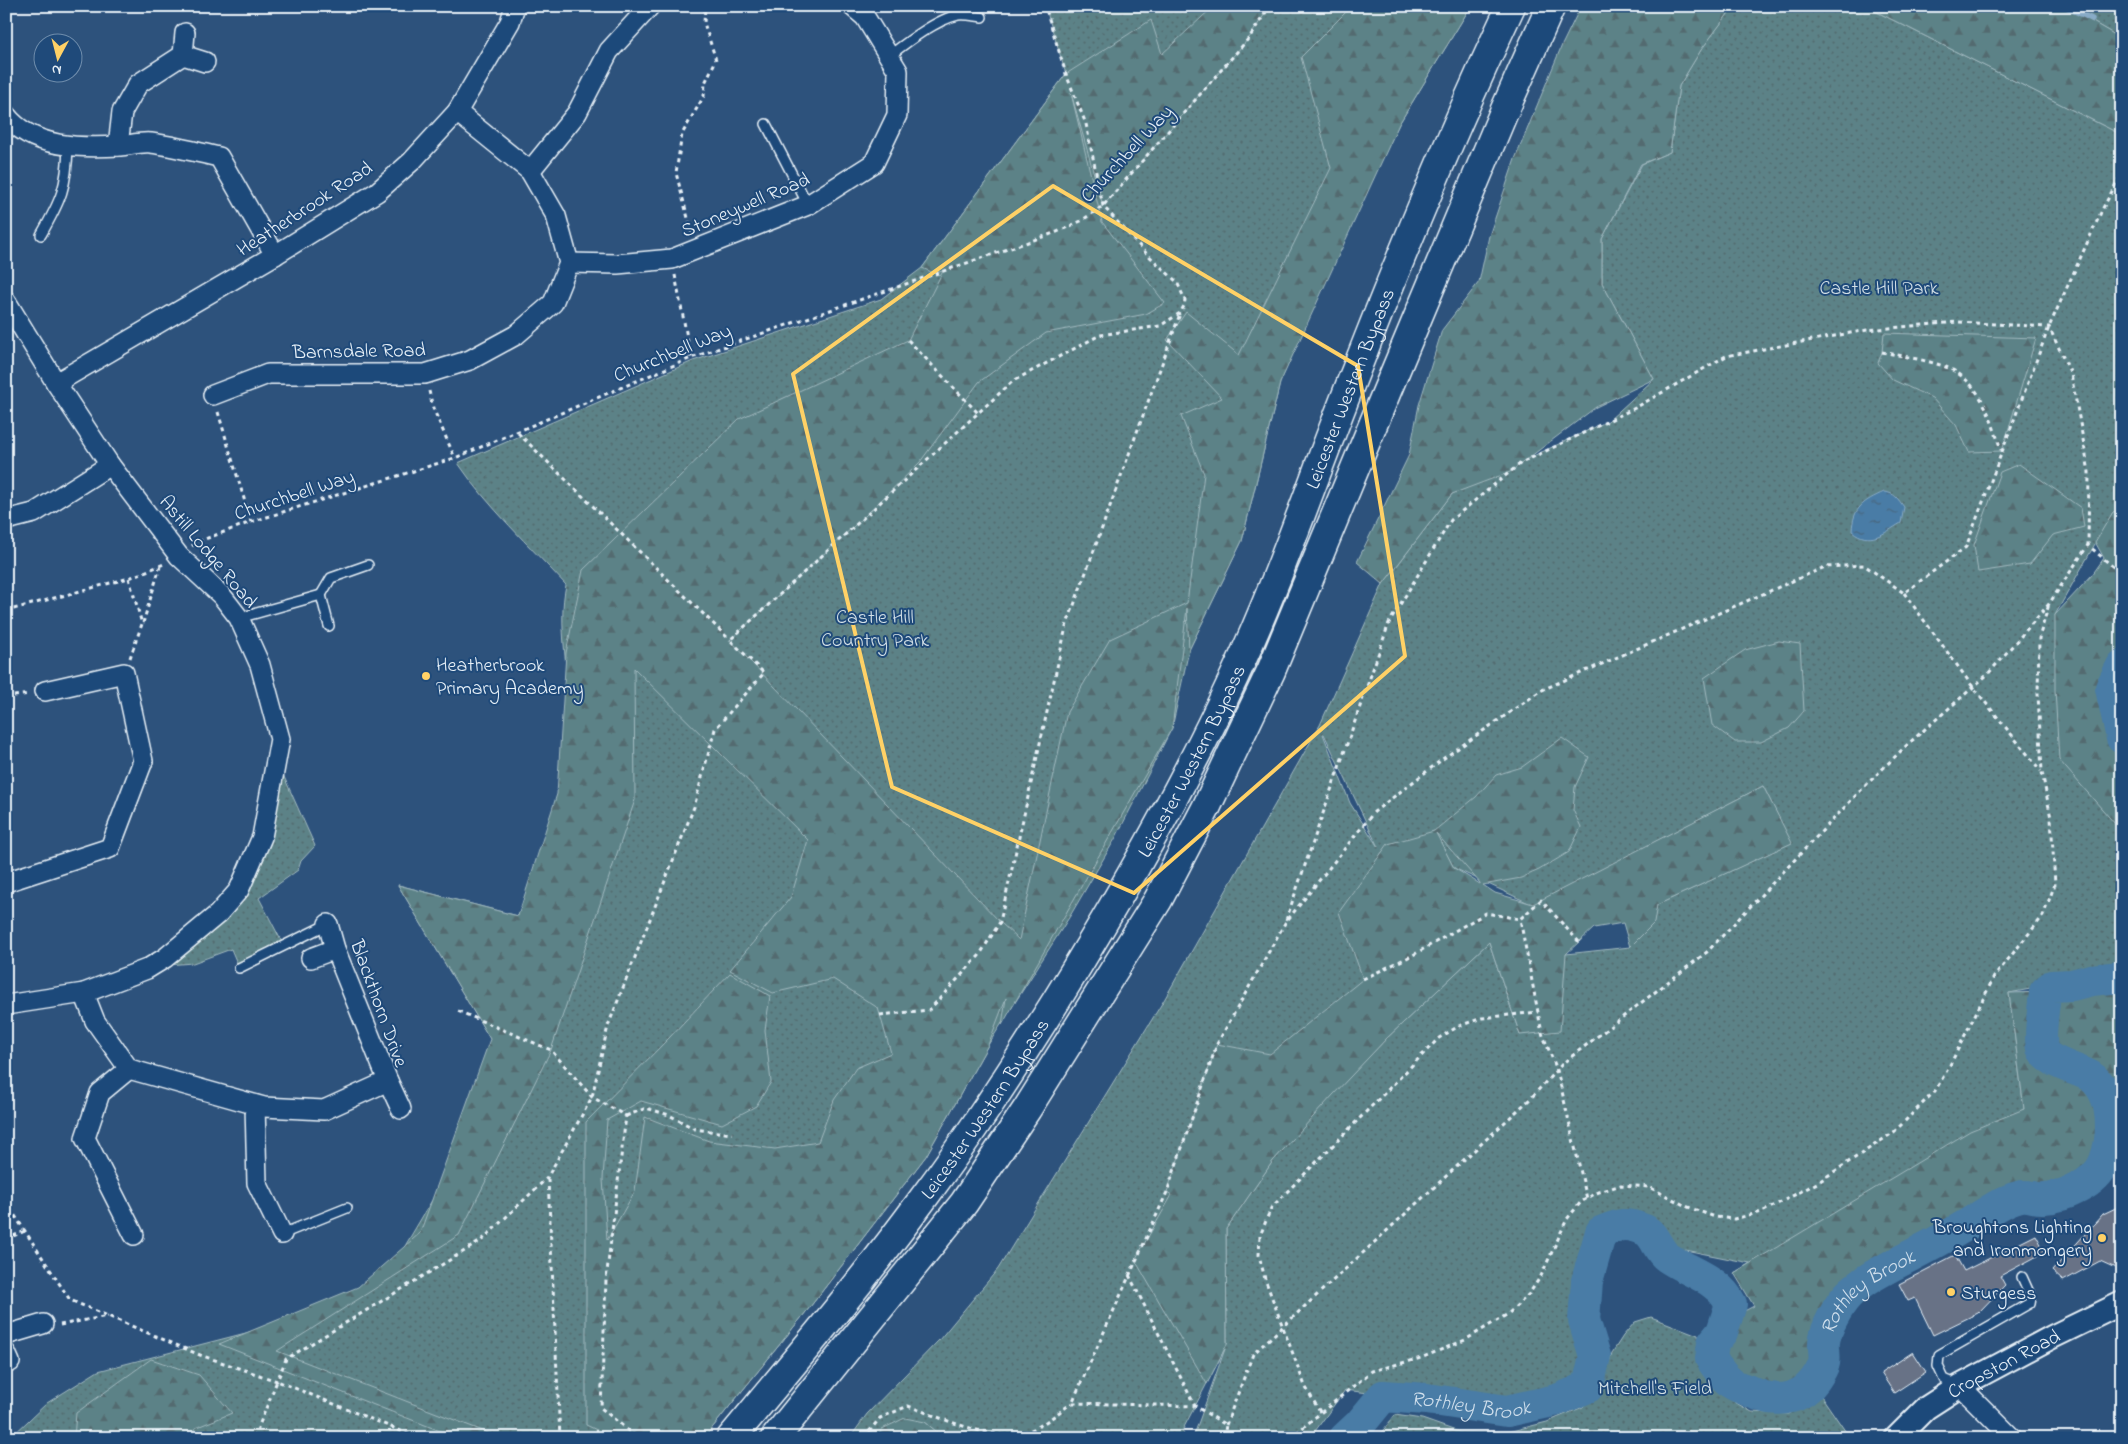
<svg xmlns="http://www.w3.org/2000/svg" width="2128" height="1444" viewBox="0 0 2128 1444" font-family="'Indie Flower',sans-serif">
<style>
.grass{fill:url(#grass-dots);stroke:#a2bac0;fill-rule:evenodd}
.forest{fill:url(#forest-firs);stroke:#a2bac0;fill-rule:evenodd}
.water{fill:url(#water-ripples);stroke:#88abc7}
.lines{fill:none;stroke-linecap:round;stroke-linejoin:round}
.stream{stroke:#88abc7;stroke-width:5.5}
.river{stroke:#487ca6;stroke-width:32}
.building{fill:#677286;stroke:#e8f1f8}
.service-casing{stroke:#e8f1f8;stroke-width:12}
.minor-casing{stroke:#e8f1f8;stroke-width:22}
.tertiary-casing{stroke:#e8f1f8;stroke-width:26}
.trunk-casing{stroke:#e8f1f8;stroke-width:31}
.path{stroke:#e8f1f8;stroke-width:3;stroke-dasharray:4 4;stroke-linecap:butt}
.service{stroke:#1f4a7a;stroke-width:9}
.minor{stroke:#1f4a7a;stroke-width:19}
.tertiary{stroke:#1f4a7a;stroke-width:22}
.trunk{stroke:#1f4a7a;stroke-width:28}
.marked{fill:none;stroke:#ffd166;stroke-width:4;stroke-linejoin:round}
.poi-dot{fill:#ffd166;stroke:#1f4a7a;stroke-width:2}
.labels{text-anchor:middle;stroke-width:4;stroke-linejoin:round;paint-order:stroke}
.street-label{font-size:20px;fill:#e8f1f8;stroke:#1f4a7a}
.park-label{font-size:20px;fill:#d3e0e7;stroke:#1f4a7a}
.poi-label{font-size:20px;fill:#e8f1f8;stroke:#1f4a7a;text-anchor:start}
.water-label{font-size:21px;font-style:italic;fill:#d0dfec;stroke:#1f4a7a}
</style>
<defs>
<pattern id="grass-dots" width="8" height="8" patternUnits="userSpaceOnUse" patternTransform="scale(1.25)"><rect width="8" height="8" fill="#5c8287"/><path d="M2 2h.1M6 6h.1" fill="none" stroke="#536b6f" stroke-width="1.8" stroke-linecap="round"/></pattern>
<pattern id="forest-firs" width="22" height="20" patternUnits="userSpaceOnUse" patternTransform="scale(1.25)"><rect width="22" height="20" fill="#5c8287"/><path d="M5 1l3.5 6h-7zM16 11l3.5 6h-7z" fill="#536b6f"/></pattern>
<pattern id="water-ripples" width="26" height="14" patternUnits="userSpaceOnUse" patternTransform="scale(1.25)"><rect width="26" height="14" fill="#487ca6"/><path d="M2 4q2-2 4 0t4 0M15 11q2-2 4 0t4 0" fill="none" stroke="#47657d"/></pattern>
</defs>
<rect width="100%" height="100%" fill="#2d527c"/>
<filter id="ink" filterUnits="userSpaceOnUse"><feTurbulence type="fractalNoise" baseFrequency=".02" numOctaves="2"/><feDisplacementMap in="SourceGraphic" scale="10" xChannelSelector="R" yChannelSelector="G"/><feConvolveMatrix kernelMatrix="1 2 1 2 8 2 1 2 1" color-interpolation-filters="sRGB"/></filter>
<g filter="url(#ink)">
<g class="grass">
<path d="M1045,6H1471L1399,124L1330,268L1280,383L1242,541L1189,650L1172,728L1115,839L1070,916L988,1045L926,1156L810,1307L704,1438H10L47,1403L98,1371L273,1326L342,1304L392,1268L454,1163L492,1042L398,885L518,916C527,893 537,871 544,848C558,805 565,759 568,714C570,671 557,627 566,585C529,545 488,507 458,463L693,361L881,299L922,268L1066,74Z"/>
<path d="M1734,6H1865L2122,135V511L2113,512L2055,615L2115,825L2122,821V972L2009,993L2024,1109L1734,1273L1750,1263L1601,1233L1588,1387L1507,1411L1345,1390L1310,1438H1193L1225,1349L1182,1431L1186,1438H944L925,1422L882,1429L877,1438H850L867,1414L939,1340L998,1269L1164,1000L1320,725L1383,584L1452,494L1608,421L1654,379L1602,283V239L1642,164L1670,152L1679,86L1701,50ZM1323,734H1324L1378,847L1350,803ZM1763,786L1791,843L1657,905L1630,947L1566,954L1520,1035L1489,942L1387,1038L1335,1092L1395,883L1381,853L1434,831L1454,868L1533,905ZM1331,1096L1273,1161L1226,1229L1227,1343L1186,1194Z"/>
<path d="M2065,6L2122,7V39Z"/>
<path d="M2122,666V738L2111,688Z"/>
<path d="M276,759L315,846L301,861L298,870L259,898L284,946L239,968L231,949L193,963L154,966L239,890Z"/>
<path d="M1651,1317L1698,1335L1704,1376L1731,1400L1752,1412L1789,1414L1803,1406L1815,1387L1850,1438H1377L1395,1415L1422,1419L1459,1432L1504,1433L1547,1422L1583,1407L1601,1387L1612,1353L1623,1336L1635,1322Z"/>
</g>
<g class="forest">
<path d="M1214,6H1270L1249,38L1103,206L1071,93L1102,222L1165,303L1146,314L1046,333L979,382L920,462L865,516L730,640L1000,922L1019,940L1067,712L1110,639L1187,603L1204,474L1181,416L1222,398L1167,340L1186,312L1239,355L1331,168L1301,57L1352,6H1471L1399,124L1280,383L1242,541L1189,650L1187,608L1172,728L1002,1025L1006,998L988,1045L926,1156L810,1307L704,1438H614L586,1425V1122L669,1038L730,973L770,996L765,1030L771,1082L756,1106L722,1124L641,1101L607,1120L603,1179L607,1240L635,1191L645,1117L709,1141L775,1149L818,1142L834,1100L856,1068L891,1053L878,1008L833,979L773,993L730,970L791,897L808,840L634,668L635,800L551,1050L459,1235L277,1351L501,1438H458L219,1344L358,1287L420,1233L490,1039L398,885L518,916L557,794L566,653L583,570L739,419L908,340L943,271L934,273L922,268L1066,74L1151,20L1162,54Z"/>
<path d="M1581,6H1734L1701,50L1679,86L1670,152L1641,164L1602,239V283L1654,379L1596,407L1510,472L1452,494L1383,584L1357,562L1409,455L1419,405L1442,330L1479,282L1489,236L1515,159L1562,45Z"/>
<path d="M1865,6H2065L2122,39V135Z"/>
<path d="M1884,333L2036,338L2002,451L1969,452L1956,425L1932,398L1893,380L1878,363L1882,352Z"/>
<path d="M2019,464L2081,508L2084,527L2053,535L2030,564L1978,572L1974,545L2000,472Z"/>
<path d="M2122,510V646L2109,658L2103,691L2122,753V821L2116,825L2059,760L2055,689V615L2092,575L2104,558L2095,542L2113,512Z"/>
<path d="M1779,641L1800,644L1804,711L1789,728L1761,742H1735L1712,725L1704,678L1745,650Z"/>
<path d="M1562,738L1589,757L1575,787L1573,810L1581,827L1569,852L1539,870L1521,878L1483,885L1495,893L1533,904L1763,786L1792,843L1657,905L1654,923L1630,947L1623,923L1594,928L1566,954L1560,1031L1520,1035L1489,942L1387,1038L1333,1095L1273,1161L1226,1229L1227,1344L1207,1384L1135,1260L1172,1195L1167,1192L1217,1044L1270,1054L1363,979L1339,912L1388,844L1434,831L1476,797L1496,775L1522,767ZM1436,833L1480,883V884L1454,868Z"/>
<path d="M2122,975V1089L2101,1085L2089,1076L2046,1055L2042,1047V1017L2033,1055L2046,1065L2092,1091L2103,1116L2102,1132L2091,1170L2051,1191H2011L1957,1232L1889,1268L1838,1309L1830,1327L1826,1359L1816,1379L1784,1400L1753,1393L1730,1382L1711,1359L1727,1320L1754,1306L1734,1273L1970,1131L2024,1109L2009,993L2045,992L2052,986L2072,985L2091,980L2119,977Z"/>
<path d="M151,1359L199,1375L232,1413L195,1428L189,1438H74L76,1413Z"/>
<path d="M905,1418L925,1422L944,1438H877L882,1429Z"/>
</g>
<path class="water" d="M1884,492C1895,493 1898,499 1904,507L1901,523C1884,533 1870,546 1852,531C1853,507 1864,501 1884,492Z"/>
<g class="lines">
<path class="stream" d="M2064,6L2092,19"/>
<g class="river">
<path d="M2122,666L2111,688L2122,738"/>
<path id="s1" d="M1345,1438L1360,1424L1383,1396L1427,1399L1507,1411L1557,1400L1588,1387L1595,1356L1584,1320L1587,1281L1601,1232C1620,1224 1625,1222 1645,1230C1655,1235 1658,1251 1667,1257C1690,1273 1718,1278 1731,1304L1722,1332L1713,1343L1711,1359C1716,1366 1722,1376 1730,1382C1734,1386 1741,1388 1747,1390C1778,1406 1806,1401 1822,1368C1827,1359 1823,1351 1824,1342C1826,1327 1838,1306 1848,1295C1865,1278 1891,1266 1912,1255C1937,1242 1961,1229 1984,1214C1995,1207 2009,1198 2022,1196C2029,1195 2037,1199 2044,1198C2065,1197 2096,1183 2104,1163C2114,1138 2116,1093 2090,1076C2078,1069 2047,1063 2042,1048C2039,1036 2044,1005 2045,992L2052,986L2072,985L2091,980L2122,977"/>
</g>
</g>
<g class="building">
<path d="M2122,1205V1271L2100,1261L2063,1281L2052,1271L2103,1214Z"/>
<path d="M2036,1235L2045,1252L2000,1276L2005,1285L1978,1313L1933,1335L1915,1298L1908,1301L1899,1284L1955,1255L1964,1271Z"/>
<path d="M1913,1352L1926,1372L1894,1393L1881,1373Z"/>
</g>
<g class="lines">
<defs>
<g id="service">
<path d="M889,56C906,43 937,19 958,15C965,14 974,16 982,17"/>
<path d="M766,124L808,205"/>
<path d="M41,235C61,200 67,187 68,146"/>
<path d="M321,595L331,578L368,565"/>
<path d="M239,618L321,595L329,626"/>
<path d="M239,968L328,924"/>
<path d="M282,1234L347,1208"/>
<path d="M1958,1385L1944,1379L1938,1366L1939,1355L2030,1303L2031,1297L2022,1277"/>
</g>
<g id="minor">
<path d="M185,33L183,55L205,62"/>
<path d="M6,115C32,149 82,148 120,146C130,145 141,142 151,143C174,146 196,152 219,157L275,255"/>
<path d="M118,146L122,112L138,84L183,55"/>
<path d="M530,171L577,113L609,51L650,6"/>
<path d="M569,263L617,264L672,259L808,205L874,163L897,115L898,71L865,17L852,6"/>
<path d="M6,301L56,383L110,465L179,556L222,596L239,618L260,665L280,739L262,837L239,890L218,914L165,958L147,969L84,993L6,1005"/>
<path d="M56,383L275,255L377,192L412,161L457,112L510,22L515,6"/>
<path d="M213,395L268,374H425L470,360L516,335L553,303L569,263L556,216L530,171L457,112"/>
<path d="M6,520L34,513L110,465"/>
<path d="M6,882L110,848L143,761L124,673L45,691"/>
<path d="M311,958L335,949"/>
<path d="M84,993L95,1021L129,1069L264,1107L324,1110L388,1081L335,949L328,924"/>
<path d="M129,1069L100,1093L85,1138L134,1235"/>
<path d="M388,1081L401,1109"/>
<path d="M255,1105L257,1183L282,1234"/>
<path d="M6,1335L43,1324"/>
<path d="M6,1353L10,1362"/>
<path d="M1960,1386L2012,1438"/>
</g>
<g id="tertiary">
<path id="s2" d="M1896,1438L1926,1408L1960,1386L2052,1337L2122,1303"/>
</g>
<g id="trunk">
<path id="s3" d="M731,1438C796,1360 862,1282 922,1200C970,1136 1013,1069 1056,1001C1121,896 1182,789 1234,677C1281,577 1315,472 1356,370C1404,247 1455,125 1511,6"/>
<path d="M775,1438L964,1203L1027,1109L1158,900L1206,808L1271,671L1389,386L1503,114L1551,6"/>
</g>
</defs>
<use href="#service" class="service-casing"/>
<use href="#minor" class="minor-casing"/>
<use href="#tertiary" class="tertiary-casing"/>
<use href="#trunk" class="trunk-casing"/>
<g class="path">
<path d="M2115,6L2122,11"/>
<path d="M692,233L676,173L682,134L704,96L705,83L716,60L704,23L705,6"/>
<path d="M675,275L691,358"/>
<path d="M908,340L978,413"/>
<path d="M1882,352C1901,356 1941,362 1956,372C1983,389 1992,422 2001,450"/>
<path d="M429,391L433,408L455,458"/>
<path d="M218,412L251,522"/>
<path d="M518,433L730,640"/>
<path d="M192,546L197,542L251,522L455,458L691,358L1057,232L1081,221L1103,206L1249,38L1270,6"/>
<path d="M129,578L142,624L130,658"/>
<path d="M1904,593L1973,687L2041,771"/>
<path d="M6,611L129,578L164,564"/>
<path d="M143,623L160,567"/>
<path d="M6,697L29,694"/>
<path d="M1286,920L1389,623L1451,520L1521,463L1635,408L1726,356L1867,330L1957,322L2049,327L2071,374L2089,472L2088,545"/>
<path d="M1579,942L1541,900L1520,919L1542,1033L1557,1070L1587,1199"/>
<path d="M1363,979L1413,955L1486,913L1520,919"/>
<path d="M458,1011L551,1050L592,1097L626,1116L606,1280L601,1408L637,1438"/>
<path d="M880,1015L929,1010L979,956L1000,922L1066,627L1180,314"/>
<path d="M626,1116L646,1108L669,1115L695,1129L732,1134"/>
<path d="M548,1179L560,1438"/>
<path d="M6,1202L70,1300L200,1355L277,1381L286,1359L481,1241L547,1178L592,1097L608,1026L694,807L715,729L764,673L730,640L1013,381L1100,335L1160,326L1180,313L1184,306L1185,300L1177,282L1146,253L1103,206L1086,124L1066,74L1045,6"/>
<path d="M6,1239L25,1231"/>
<path d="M1129,1275L1195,1406"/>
<path d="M60,1325L108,1316"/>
<path d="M1320,1412L1305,1386L1265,1279L1259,1255L1260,1236L1271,1208L1439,1038L1459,1026L1482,1018L1538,1012"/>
<path d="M1226,1425L1253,1354L1530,1099L1563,1063L1707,952L1862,789L1908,744L1987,675L2049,604L2088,545L2119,572H2122"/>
<path d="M254,1438L277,1381L418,1438"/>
<path d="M624,1438L629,1432"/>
<path d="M864,1438L880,1418L908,1406C937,1416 993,1442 1023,1433C1041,1428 1056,1414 1072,1403"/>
<path d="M1224,1438L1226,1425L1195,1406L1072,1403L1167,1192L1217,1044L1285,923L1374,812L1444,758L1542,690L1825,567L1864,565L1904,593L1966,547L2049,327L2103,208L2122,173"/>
<path d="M1290,1438L1372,1371L1421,1358L1465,1340L1508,1314L1529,1294L1541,1276L1567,1219L1581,1202L1596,1193L1621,1185L1649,1187L1688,1207L1715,1217L1734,1219L1762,1212L1817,1183L1894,1132L1935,1091L1950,1065L1994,977L2043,916L2055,884L2051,818L2042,772L2038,694L2039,638L2049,604"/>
</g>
<use href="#service" class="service"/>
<use href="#minor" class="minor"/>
<use href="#tertiary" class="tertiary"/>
<use href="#trunk" class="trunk"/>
</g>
</g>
<path class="marked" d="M1053,186L1358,366L1405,656L1134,893L892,787L793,374Z"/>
<g class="poi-dot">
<circle cx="426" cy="676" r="5"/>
<circle cx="2102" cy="1238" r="5"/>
<circle cx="1951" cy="1292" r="5"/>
</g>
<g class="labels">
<g class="street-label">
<text transform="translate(1126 153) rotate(-47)" y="7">Churchbell Way</text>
<text transform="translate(745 204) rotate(-23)" y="7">Stoneywell Road</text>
<text transform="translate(304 208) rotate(-33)" y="7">Heatherbrook Road</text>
<text transform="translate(359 350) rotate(-1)" y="7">Barnsdale Road</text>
<text transform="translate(672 352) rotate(-22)" y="7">Churchbell Way</text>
<text dy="7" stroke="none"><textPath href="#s3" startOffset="1226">Leicester Western Bypass</textPath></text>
<text transform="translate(294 494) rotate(-18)" y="7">Churchbell Way</text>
<text transform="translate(209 551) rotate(50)" y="7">Astill Lodge Road</text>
<text dy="7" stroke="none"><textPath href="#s3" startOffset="821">Leicester Western Bypass</textPath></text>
<text transform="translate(380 1003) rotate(70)" y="7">Blackthorn Drive</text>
<text dy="7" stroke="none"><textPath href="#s3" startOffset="416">Leicester Western Bypass</textPath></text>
<text dy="7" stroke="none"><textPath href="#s2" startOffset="132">Cropston Road</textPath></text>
</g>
<g class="park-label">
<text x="1879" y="294">Castle Hill Park</text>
<text x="875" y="623">Castle Hill<tspan x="875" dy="23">Country Park</tspan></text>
<text x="1655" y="1394">Mitchell's Field</text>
</g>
<g class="poi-label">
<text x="436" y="671">Heatherbrook<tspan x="436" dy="23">Primary Academy</tspan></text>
<text x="2092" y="1233" text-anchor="end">Broughtons Lighting<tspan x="2092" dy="23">and Ironmongery</tspan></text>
<text x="1961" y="1299">Sturgess</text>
</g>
<g class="water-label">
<text dy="7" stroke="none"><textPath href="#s1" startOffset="882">Rothley Brook</textPath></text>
<text dy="7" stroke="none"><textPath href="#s1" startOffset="145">Rothley Brook</textPath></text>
</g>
</g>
<rect width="2128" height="1444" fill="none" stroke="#1f4a7a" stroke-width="25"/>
<rect x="12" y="12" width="2103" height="1419" fill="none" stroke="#e8f1f8" stroke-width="2" filter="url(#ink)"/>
<g transform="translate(58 58) rotate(187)"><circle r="24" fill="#1f4a7a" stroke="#6f8dac"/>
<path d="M0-4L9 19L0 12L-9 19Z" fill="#ffd166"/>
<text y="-8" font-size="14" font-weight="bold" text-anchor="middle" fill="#e8f1f8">N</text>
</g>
</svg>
